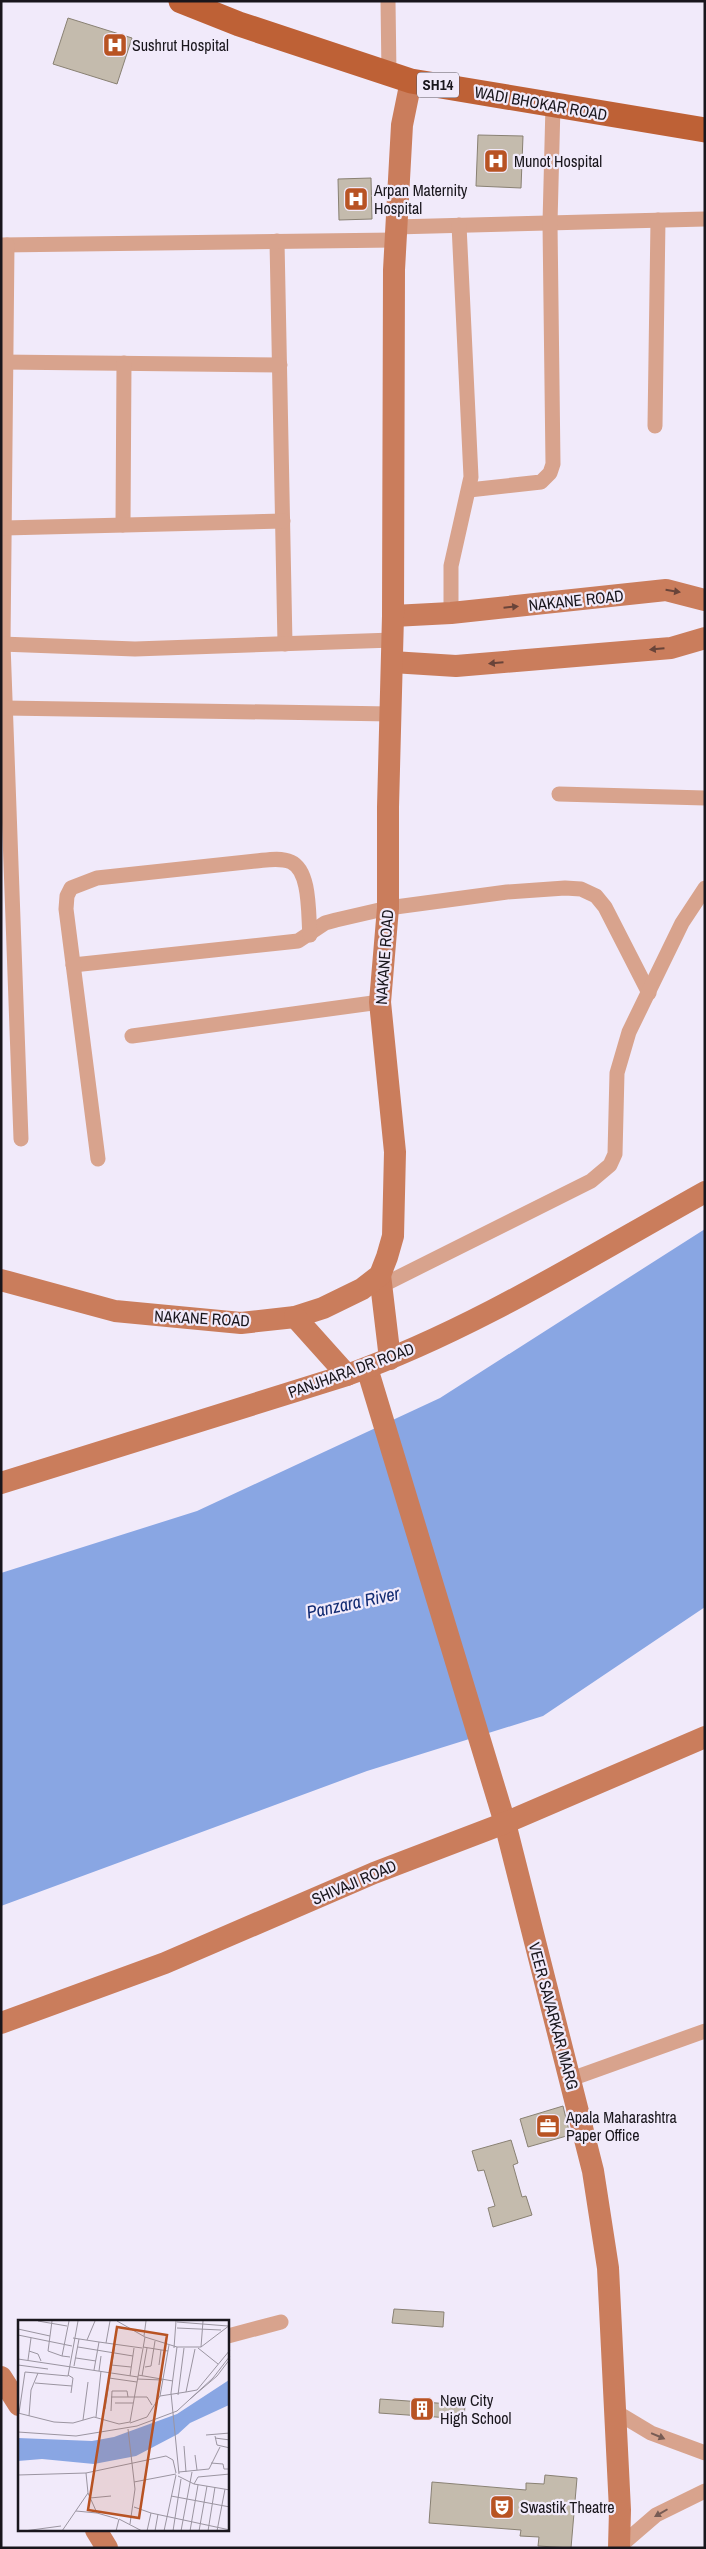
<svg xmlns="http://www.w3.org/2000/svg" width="706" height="2549" viewBox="0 0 706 2549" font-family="'Archivo Narrow',sans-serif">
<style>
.water{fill:#89a6e3}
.building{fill:#c4bbad;stroke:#898173}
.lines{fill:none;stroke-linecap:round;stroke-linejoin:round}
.street{stroke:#d8a38d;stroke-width:15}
.secondary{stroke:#ca7d5c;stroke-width:22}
.primary{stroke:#be6136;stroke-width:25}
.oneway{fill:#694439}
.oneway2{fill:#785c54}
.labels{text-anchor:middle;stroke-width:4.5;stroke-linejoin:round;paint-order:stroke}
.shield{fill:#f1eafa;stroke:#5a565f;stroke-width:1}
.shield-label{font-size:15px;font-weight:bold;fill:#19161c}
.poi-label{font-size:16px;fill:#19161c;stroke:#f1eafa;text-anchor:start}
.street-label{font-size:16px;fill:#19161c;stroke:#f1eafa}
.water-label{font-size:18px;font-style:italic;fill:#122b72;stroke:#f1eafa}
.inset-road{fill:none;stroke:#9b95a1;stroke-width:1}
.view{fill:#b85323;fill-opacity:0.15;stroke:#b85323;stroke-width:2.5}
.inset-edge{fill:none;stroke:#19161c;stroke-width:2.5}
</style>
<rect width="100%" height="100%" fill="#f1eafa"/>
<path class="water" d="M705,1229V1607L543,1716L367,1771L1,1906V1573L197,1511L440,1398Z"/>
<g class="building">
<path d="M68,18L132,38L117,84L53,64Z"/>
<path d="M478,135L523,136L521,188L476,186Z"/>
<path d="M371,178L372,219L339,220L338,179Z"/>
<path d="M563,2106L570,2135L528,2147L520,2119Z"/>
<path d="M511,2140L518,2163L513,2165L522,2197L526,2196L532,2215L493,2227L488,2208L495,2206L484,2170L478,2171L472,2151Z"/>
<path d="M394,2309L444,2312L443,2327L392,2323Z"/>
<path d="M380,2399L465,2405L464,2419L379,2413Z"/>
<path d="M545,2475L577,2478L571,2548L538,2546L539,2537L520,2536L521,2530L429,2523L432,2482L526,2490V2483L544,2484Z"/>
</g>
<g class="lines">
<g class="street">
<path d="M388,1L389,74"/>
<path d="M395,227L705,219"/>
<path d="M277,241L285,644"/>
<path d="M1,245L395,240"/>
<path d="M7,245L3,644L21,1139"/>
<path d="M1,362L280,365"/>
<path d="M655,426L658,220"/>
<path d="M469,490L541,482L550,473L553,464L550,223L553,105"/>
<path d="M123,525L124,363"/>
<path d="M4,528L283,521"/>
<path d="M451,613V566L471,477L459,225"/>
<path d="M1,644L135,649L393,640"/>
<path d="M5,708L391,714"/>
<path d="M559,794L705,798"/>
<path d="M73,965L298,941L325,923L336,920L388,908L507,892L565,888L581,889L596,896L605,907L649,993"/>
<path d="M132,1036L380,1002"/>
<path d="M98,1159L66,909L67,896L71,888L97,878L256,861C267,860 280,857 291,862C311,871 308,916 310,935"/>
<path d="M381,1286L591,1181L610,1165L615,1154L617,1073L629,1032L682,923L705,888"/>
<path d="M571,2079L705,2031"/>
<path d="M228,2336L281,2322"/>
<path d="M616,2412L651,2433L705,2453"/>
<path d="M619,2547L656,2515L705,2491"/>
</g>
<g class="secondary">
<path d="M393,616L451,613L666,590L705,600"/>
<path d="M392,662L456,666L671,648L705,638"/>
<path d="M380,1275L390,1359"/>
<path d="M1,1280L115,1311L241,1323L295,1317L323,1308L362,1289L380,1275L387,1257L393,1236L395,1152L380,1002L388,908V807L393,616L394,270L402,125L411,81"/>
<path d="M295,1317L347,1375"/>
<path d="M367,1368L505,1823L593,2171L608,2268L620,2510L619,2548"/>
<path d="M1,1483L347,1375C473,1330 588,1257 705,1192"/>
<path d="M1,2023L165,1963L374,1873L505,1823L705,1737"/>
<path d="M1,2377L19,2405"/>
<path d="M96,2530L107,2548"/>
</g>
<path class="primary" d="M181,1L239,24L411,81L705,130"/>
</g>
<defs><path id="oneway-solid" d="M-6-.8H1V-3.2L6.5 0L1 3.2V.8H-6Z" transform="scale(1.25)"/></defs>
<g class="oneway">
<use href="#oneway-solid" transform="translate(673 591) rotate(9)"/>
<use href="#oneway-solid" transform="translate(511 607) rotate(-6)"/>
<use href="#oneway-solid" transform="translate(657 649) rotate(175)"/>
<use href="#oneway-solid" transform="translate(496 663) rotate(175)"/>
</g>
<g class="oneway2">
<use href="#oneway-solid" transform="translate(658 2436) rotate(23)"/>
<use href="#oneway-solid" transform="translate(661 2513) rotate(150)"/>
</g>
<defs>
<symbol id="hospital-square" viewBox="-11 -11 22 22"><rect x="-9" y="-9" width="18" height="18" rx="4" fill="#b85323" stroke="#f1eafa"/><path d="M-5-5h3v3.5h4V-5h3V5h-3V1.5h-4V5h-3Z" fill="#fff"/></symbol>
<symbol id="office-square" viewBox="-11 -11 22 22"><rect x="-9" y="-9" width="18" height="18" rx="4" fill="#b85323" stroke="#f1eafa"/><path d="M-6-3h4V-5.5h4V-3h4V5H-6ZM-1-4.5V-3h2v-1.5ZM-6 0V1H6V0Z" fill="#fff"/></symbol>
<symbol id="building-square" viewBox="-11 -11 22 22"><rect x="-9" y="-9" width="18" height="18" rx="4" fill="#b85323" stroke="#f1eafa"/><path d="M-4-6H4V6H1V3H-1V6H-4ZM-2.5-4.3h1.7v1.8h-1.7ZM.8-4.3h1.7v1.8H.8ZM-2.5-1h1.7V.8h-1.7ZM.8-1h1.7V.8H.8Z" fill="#fff"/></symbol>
<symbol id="theatre-square" viewBox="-11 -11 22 22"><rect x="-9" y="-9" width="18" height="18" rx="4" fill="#b85323" stroke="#f1eafa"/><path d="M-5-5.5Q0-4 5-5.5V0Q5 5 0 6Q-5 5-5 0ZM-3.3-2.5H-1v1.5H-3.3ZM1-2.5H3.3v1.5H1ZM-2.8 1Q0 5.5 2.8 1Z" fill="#fff"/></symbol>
</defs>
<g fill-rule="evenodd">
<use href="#hospital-square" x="101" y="31" width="28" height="28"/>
<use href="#hospital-square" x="482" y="147" width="28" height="28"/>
<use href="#hospital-square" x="342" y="185" width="28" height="28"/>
<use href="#office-square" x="534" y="2112" width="28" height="28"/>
<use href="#building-square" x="408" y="2395" width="28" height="28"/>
<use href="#theatre-square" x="488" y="2493" width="28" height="28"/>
</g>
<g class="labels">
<rect class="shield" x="417" y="72.5" width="42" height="25" rx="4"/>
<g class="shield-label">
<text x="438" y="90">SH14</text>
</g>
<g class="poi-label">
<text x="132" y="51">Sushrut Hospital</text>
<text x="514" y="167">Munot Hospital</text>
<text x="374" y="196">Arpan Maternity<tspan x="374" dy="18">Hospital</tspan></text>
<text x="566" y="2123">Apala Maharashtra<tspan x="566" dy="18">Paper Office</tspan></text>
<text x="440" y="2406">New City<tspan x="440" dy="18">High School</tspan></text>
<text x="520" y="2513">Swastik Theatre</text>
</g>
<g class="street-label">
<text transform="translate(541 103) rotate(10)" y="6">WADI BHOKAR ROAD</text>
<text transform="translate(576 600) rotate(-6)" y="6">NAKANE ROAD</text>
<text transform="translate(384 957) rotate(-86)" y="6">NAKANE ROAD</text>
<text transform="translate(202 1318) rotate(3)" y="6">NAKANE ROAD</text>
<text transform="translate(351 1370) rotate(-20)" y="6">PANJHARA DR ROAD</text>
<text transform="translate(354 1882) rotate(-23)" y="6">SHIVAJI ROAD</text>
<text transform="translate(554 2016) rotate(75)" y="6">VEER SAVARKAR MARG</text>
</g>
<g class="water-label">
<text transform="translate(353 1603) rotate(-12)" y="6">Panzara River</text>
</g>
</g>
<g transform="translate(18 2320)">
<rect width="211" height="211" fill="#f1eafa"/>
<path d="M211,60V85L172,103L160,114L118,136L76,144L24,139L0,141V118L74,121L96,117L159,94Z" fill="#89a6e3"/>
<path class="inset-road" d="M20,1L49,6M34,1L30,31L44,36M51,1L44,36L52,37M92,1L88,23L124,28M99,1L127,17L159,27L153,73L161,154M159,2L210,6M159,8L203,10M0,9L32,16M0,15L54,26M126,16L128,1M55,18L81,22M69,20L77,1M60,27L115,36M125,27L150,31M159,27H183L212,5M183,27L185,1M156,28L158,1M180,28L200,44M11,31L20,34L23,41M58,38L78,41M0,39L120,57M10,40L13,18M0,45L30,49M93,45L113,47M141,45L143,30M56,46L61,19M127,47L133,46L137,21M76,50L81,22L88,23M81,51L83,36M50,55L55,58L53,73M120,55L155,61M112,56L116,28M124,56L129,28M91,58L119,62M119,59L144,60M17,63L54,66M168,72L179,70L212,30M160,75L166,28M142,76L151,25M93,77H129L134,85M172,79L199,56L212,39M97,83H115M87,89L97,24M93,91L94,71H109L110,77M0,93L36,102L55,103L76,97L101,104L112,102L127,17M1,93L7,52L50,56L60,1M11,96L13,70L20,53M78,97L83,51M65,100L70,62M112,103L129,97L142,76L168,72L177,29M110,109L117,169L112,204M0,112L58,116L119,106L159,91L195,58L212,36M188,115L212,113M197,116L199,125L212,128M197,118L212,120M166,126L168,152M177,135L179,150M193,143L205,144L206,149H212M161,152L191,149L202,127M0,155L68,153L148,136L155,140L158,153M160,156L176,164L212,170M116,162L158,154M176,164L180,157L212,154M70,173L79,193L100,199M153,176L212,187M72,178L93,176M116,187L133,193M58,191L79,193M6,211L43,206M44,211L70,173L68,153M98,211L101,199L124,211M129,211L133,193L212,210M137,211L140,194M146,211L158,155M155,211L163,159M163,211L174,152M172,211L180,165M181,211L189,166M190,211L197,167M199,211L207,169"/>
<path class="view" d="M99,7L149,15L121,198L70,190Z"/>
<rect width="211" height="211" class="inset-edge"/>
</g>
<rect width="706" height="2549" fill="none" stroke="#19161c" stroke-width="5"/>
</svg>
